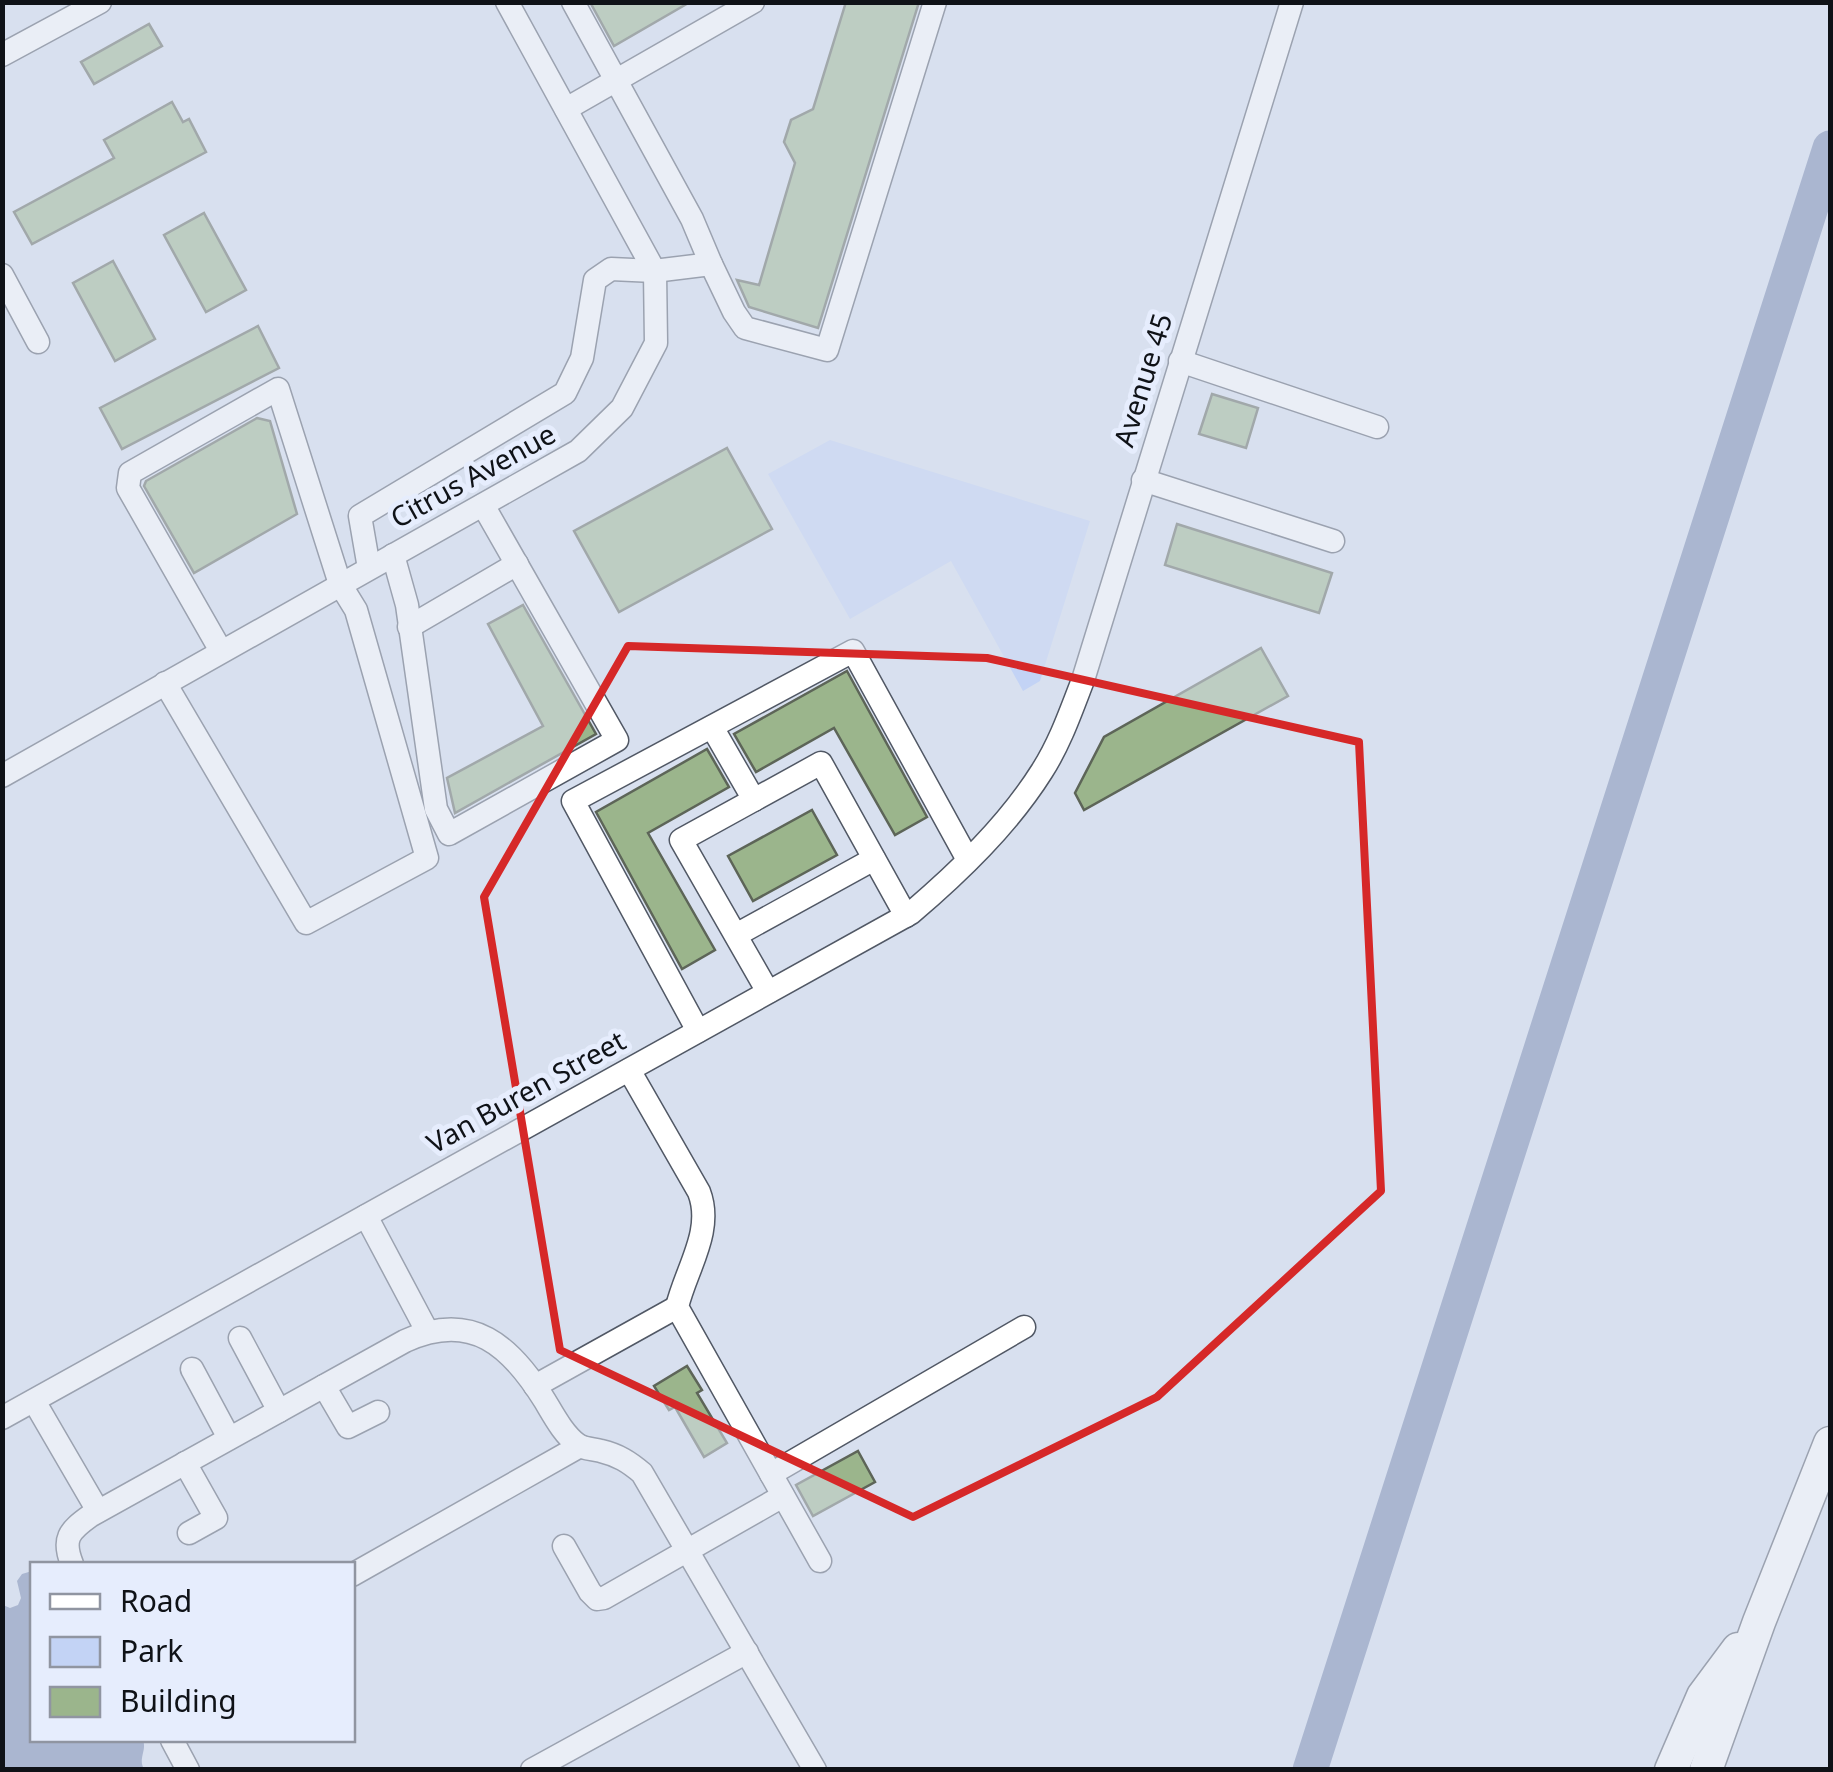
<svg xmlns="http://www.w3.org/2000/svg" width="1833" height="1772" viewBox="0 0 1833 1772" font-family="'Noto Sans',sans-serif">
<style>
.green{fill:#c3d3f5}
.water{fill:#7284ac}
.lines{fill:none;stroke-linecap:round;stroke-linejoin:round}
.river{stroke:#7284ac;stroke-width:35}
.building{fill:#9bb58c;stroke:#5d6558;stroke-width:2.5}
.minor-casing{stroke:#515865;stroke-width:25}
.highway-casing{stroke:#515865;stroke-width:35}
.minor{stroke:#fff;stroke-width:22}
.highway{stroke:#fff;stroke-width:32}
.marked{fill:none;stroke:#d62828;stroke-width:8;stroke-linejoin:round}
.labels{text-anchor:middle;stroke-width:10;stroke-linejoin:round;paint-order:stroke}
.street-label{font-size:28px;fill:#0f1217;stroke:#e6edfd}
</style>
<rect width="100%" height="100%" fill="#d8e0ef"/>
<path class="green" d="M830,440L1090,521L1040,681L1023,691L951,561L850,619L768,474Z"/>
<path class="water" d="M32,1571V1740H143C147,1751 138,1758 144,1769H3V1605L10,1608L18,1605L21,1598L17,1581L22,1574Z"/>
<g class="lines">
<path class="river" d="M1310,1770L1830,148"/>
</g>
<g class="building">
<path d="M590,2H690L614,46Z"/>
<path d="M846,2H919L818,328L749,307L737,280L759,285L795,163L784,142L791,120L813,109Z"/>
<path d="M149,24L162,46L94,84L81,62Z"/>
<path d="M172,102L183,122L189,119L206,152L32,244L14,212L114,158L104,140Z"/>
<path d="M204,213L246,290L206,312L164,235Z"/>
<path d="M113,261L155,339L115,361L73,283Z"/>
<path d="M258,326L279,368L122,449L100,408Z"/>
<path d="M1212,394L1258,408L1246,448L1199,434Z"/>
<path d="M257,418L270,421L297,514L194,573L144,486L146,481Z"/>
<path d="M727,448L772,529L619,612L574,531Z"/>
<path d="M1177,524L1332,573L1319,613L1165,565Z"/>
<path d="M523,605L596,734L455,813L447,778L543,726L488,624Z"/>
<path d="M1261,648L1288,696L1084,810L1075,793L1104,737Z"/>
<path d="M847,671L927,817L895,835L834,728L756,772L734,734Z"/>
<path d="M707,749L729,787L648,833L715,950L682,969L596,812Z"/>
<path d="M812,810L837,855L753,901L728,856Z"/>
<path d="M687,1366L702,1390L697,1393L727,1443L704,1457L675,1407L669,1410L654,1386Z"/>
<path d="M858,1451L875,1482L813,1516L796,1485Z"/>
</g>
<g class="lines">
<defs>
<g id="minor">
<path d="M573,2L692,219L711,264"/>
<path d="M2,55L100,2"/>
<path d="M566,109L753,2"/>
<path d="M2,275L38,342"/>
<path d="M1180,361L1377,427"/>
<path d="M1143,480L1333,541"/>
<path d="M393,555L407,605L436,809L449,834L617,740L483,505"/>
<path d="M369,568L360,516L565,393L582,358L595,280L611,269L654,271L711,264L734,312L745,328L827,350L935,2"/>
<path d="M409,627L517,564"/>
<path d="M165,683L306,923L427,858L356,610L340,584L278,389L130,473L128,488L221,651"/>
<path d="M712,727L754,800"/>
<path d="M2,776L578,451L622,408L656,343L655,272L507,2"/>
<path d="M736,935L874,859"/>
<path d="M768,992L681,840L821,763L906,916"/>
<path d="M698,1031L573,801L853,651L968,860"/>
<path d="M629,1070L699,1192C714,1231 686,1269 677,1307L820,1561"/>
<path d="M366,1216L427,1331"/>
<path d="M240,1338L279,1411"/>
<path d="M192,1369L229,1438"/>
<path d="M324,1386L348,1427L378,1412"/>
<path d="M535,1386L677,1307"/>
<path d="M34,1401L98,1511"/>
<path d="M2,1418L911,913C959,872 1008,825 1042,771C1060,743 1071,711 1083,680L1292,2"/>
<path d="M185,1463L216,1518L189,1533"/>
<path d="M771,1474L1024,1327"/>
<path d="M564,1546L590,1592L597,1599L604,1598L783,1496"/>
<path d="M72,1564C62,1539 69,1531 90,1516L405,1341C472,1310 511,1346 545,1401C554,1416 564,1435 578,1445C584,1449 594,1449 601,1451C618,1455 629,1462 642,1473L815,1770"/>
<path d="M352,1575L580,1446"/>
<path d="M172,1740L188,1770"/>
<path d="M532,1770L747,1652"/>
</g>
<g id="highway">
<path d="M1671,1770L1703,1696L1738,1649"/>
<path d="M1706,1770L1759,1622L1830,1443"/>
</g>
</defs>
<use href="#minor" class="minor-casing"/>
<use href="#highway" class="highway-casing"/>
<use href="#minor" class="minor"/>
<use href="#highway" class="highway"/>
</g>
<path d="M0 0H1833V1772H0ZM628,646L987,658L1359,742L1381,1191L1157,1397L913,1517L560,1350L484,897Z" fill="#d8e0ef" fill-opacity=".55" fill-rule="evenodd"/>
<path class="marked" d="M628,646L987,658L1359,742L1381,1191L1157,1397L913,1517L560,1350L484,897Z"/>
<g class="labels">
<g class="street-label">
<text transform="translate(1143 380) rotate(-73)" y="10">Avenue 45</text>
<text transform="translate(473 476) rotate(-29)" y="10">Citrus Avenue</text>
<text transform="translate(526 1092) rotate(-29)" y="10">Van Buren Street</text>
</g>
</g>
<rect width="1833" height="1772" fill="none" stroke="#0f1217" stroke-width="10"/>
<rect x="30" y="1562" width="325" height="180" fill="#e6edfd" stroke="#9095a1" stroke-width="2.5"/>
<rect x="50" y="1594" width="50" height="15" fill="#ffffff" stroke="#9095a1" stroke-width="2.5"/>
<text x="120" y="1612" font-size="30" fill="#0f1217">Road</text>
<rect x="50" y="1637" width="50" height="30" fill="#c3d3f5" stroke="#9095a1" stroke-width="2.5"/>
<text x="120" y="1662" font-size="30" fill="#0f1217">Park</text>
<rect x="50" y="1687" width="50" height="30" fill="#9bb58c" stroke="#9095a1" stroke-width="2.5"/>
<text x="120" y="1712" font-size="30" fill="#0f1217">Building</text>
</svg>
